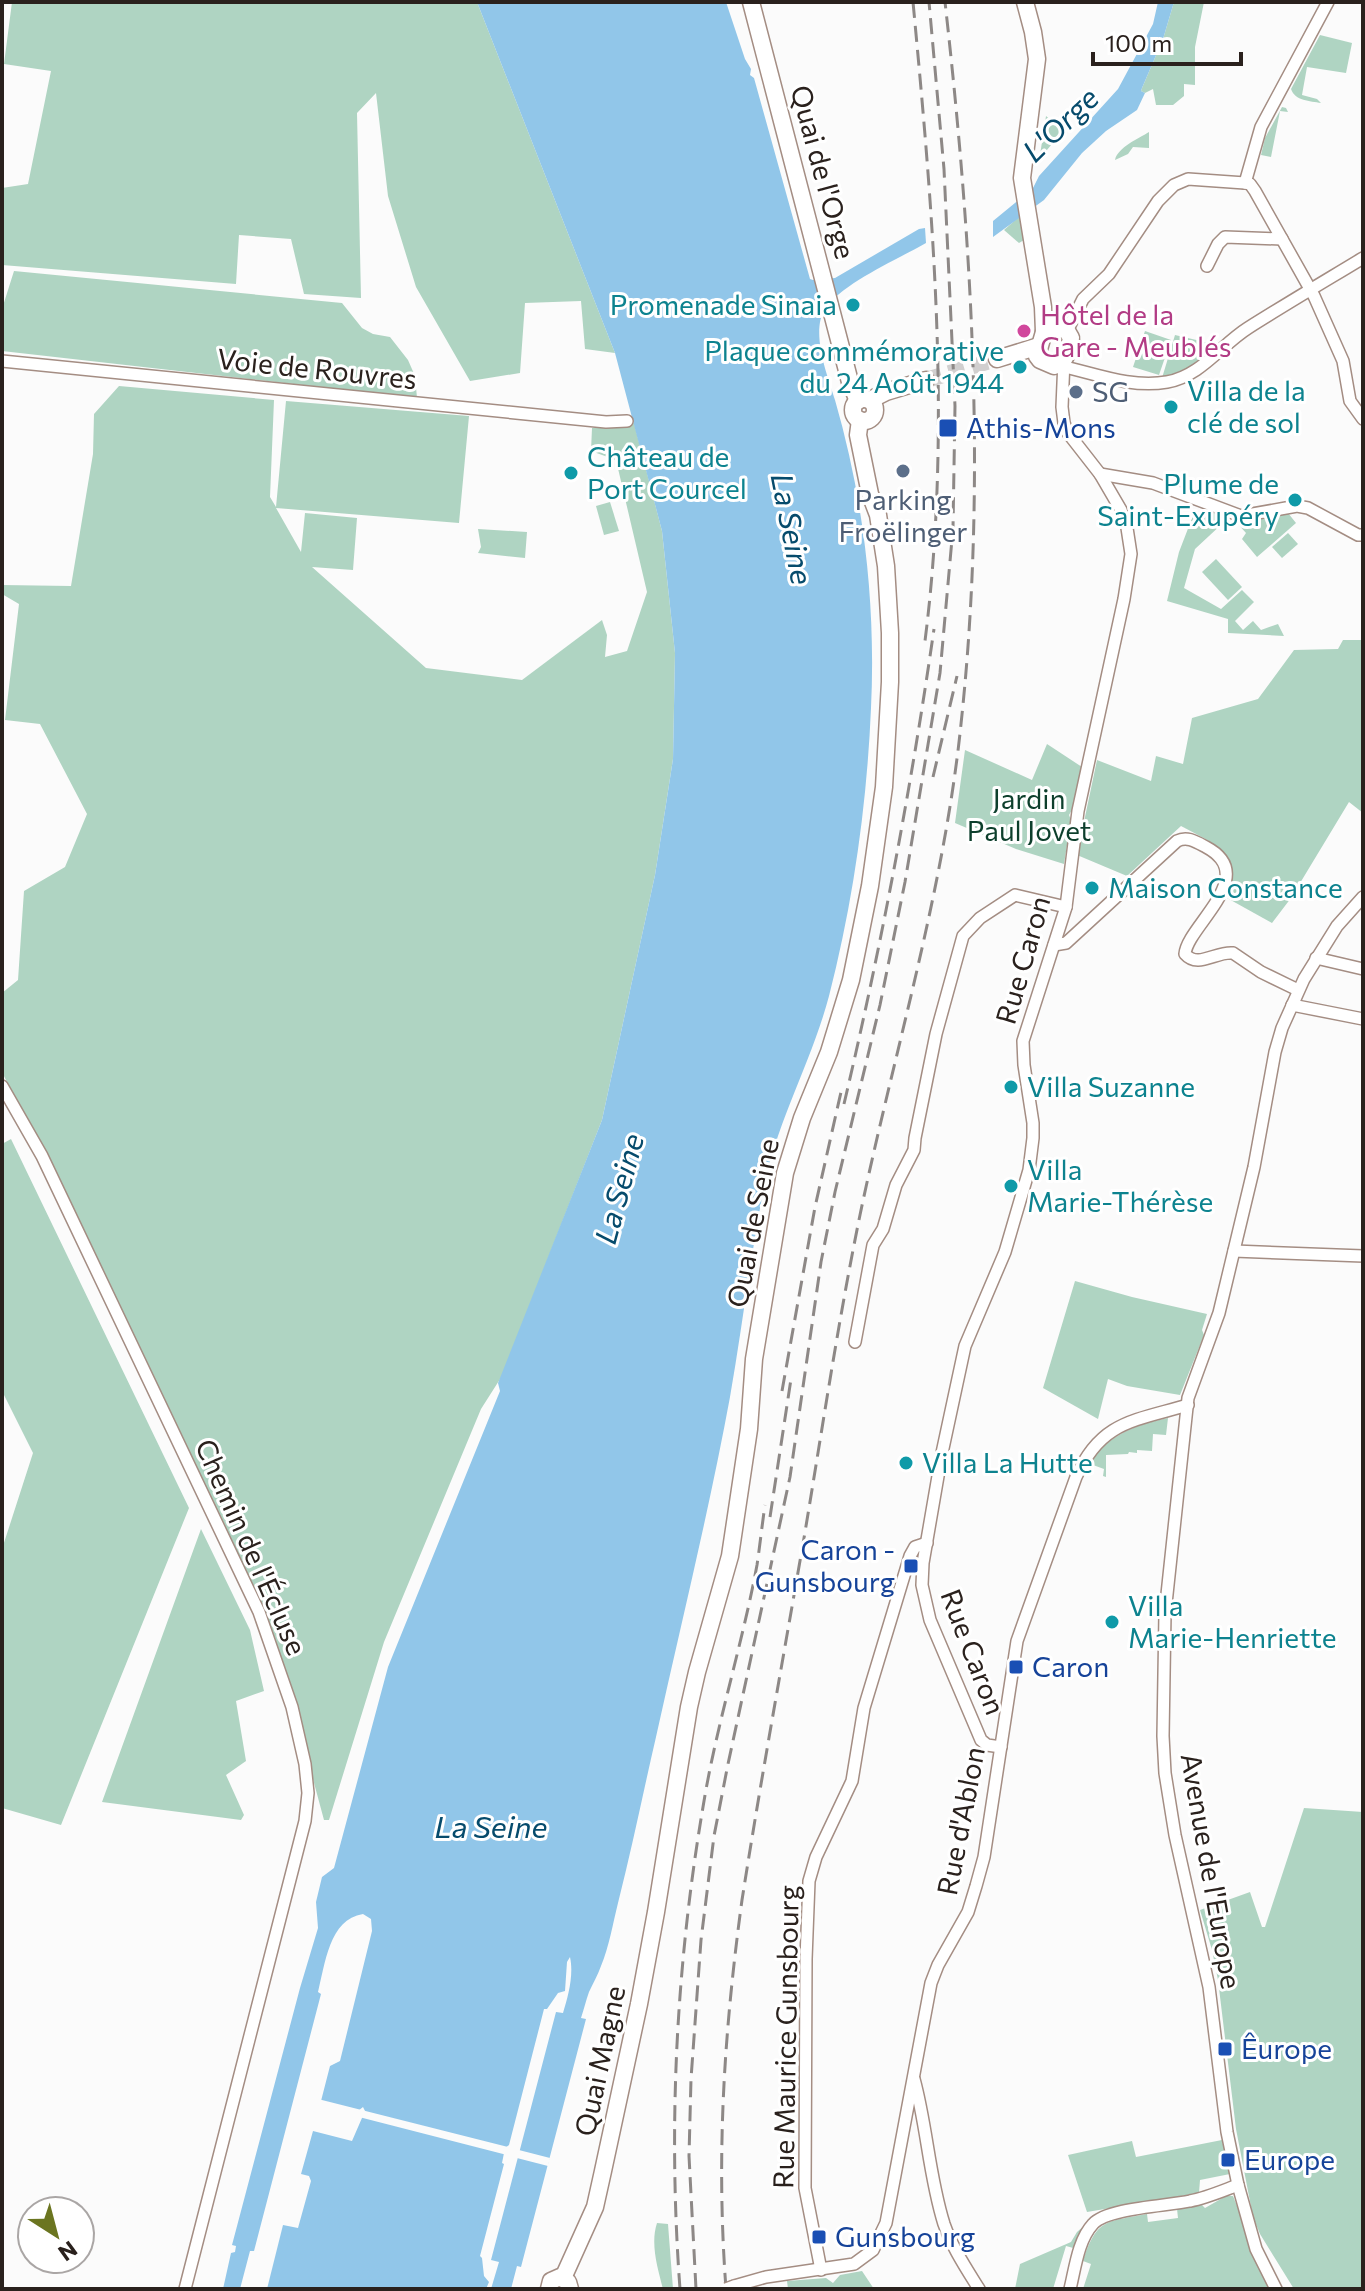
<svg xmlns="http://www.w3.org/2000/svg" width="1365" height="2291" viewBox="0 0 1365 2291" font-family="Commissioner,sans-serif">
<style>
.green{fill:#afd4c2}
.water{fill:#91c6e9}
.pier{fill:#fbfbfb}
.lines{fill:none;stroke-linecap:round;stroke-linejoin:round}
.secondary-tunnel{stroke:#d1cfcf;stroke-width:16;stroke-dasharray:16 8;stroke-linecap:butt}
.street-casing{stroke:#a48d83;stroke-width:14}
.secondary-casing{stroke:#a48d83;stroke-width:19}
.street{stroke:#fff;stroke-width:11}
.secondary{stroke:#fff;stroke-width:16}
.rail{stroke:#8d8886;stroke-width:3;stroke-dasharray:16 8;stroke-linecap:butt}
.street-bridge-casing{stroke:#a48d83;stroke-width:14;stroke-linecap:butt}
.street-bridge{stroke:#fff;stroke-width:11}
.culture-dot{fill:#0f9aa8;stroke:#fff;stroke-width:3}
.hotel-dot{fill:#d1479c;stroke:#fff;stroke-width:3}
.service-dot{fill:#5c6f8a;stroke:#fff;stroke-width:3}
.transit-dot{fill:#1a4fb4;stroke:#fff;stroke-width:3}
.labels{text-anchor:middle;stroke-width:6;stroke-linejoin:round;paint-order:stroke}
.street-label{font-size:28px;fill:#2a211d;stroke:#fff}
.culture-label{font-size:28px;fill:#0d838f;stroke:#fff;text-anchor:start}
.hotel-label{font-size:28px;fill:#b23c85;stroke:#fff;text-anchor:start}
.service-label{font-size:28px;fill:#4e5e75;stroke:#fff;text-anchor:start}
.transit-label{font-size:28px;fill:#164399;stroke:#fff;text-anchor:start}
.park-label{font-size:28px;fill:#0d3f2c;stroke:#fff}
.water-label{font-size:30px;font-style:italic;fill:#064b6c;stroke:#fff}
</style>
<rect width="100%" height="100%" fill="#fbfbfb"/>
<g class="green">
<path d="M12,2H477L615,353L585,349L581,301L525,303L520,373L470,381L416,287L388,196L376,93L357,113L361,298L304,294L291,239L239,235L236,284L2,265V188L28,184L51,71L4,64Z"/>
<path d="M1174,2H1204L1195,47V85L1184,84V96L1173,105H1156L1153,89L1145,93L1141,91L1142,88L1163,39Z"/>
<path d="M1320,35L1352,43L1346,73L1307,67L1302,95L1317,99L1321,103C1310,101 1295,101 1291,89Z"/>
<path d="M1282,107L1286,108L1288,112L1280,111L1271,157L1261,155L1265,138Z"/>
<path d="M1046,116L1063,131L1041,157L1040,155Z"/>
<path d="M1149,132V148L1133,147L1128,154L1115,160C1118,147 1138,139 1149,132Z"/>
<path d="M1020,216L1024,240L1019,243L1004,230Z"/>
<path d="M14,271L342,303L362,328L373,334L390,337L408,360L415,376L417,398L2,351V309Z"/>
<path d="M1145,331L1171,340L1159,375L1133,367Z"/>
<path d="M1175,335L1222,346L1205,359L1196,362L1186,371L1162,378Z"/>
<path d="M119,386L274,400L270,497L276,507L286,401L469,416L459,523L276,508L301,552L305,513L357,518L353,570L312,567L426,668L522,680L602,620L607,635L605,657L627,651L647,592L616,460L591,451L592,428L634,423L662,531L675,653L673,759L655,875L602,1120L502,1376L481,1409L384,1642L329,1820H324L283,1668L107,1285L2,1072V993L18,980L24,891L65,867L87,814L40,724L5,720L19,604L2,594V585L71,586L93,454L94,414Z"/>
<path d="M610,502L619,531L604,535L596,506Z"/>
<path d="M1207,510L1222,515L1223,523L1195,549L1184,588L1221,609L1242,590L1254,602L1235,621L1243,630L1253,621L1261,630L1278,624L1284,636L1228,633V619L1167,601L1179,552L1194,513Z"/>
<path d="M1288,513L1296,523L1257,557L1242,539L1246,533L1237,523Z"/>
<path d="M478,529L527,532L525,558L478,553L481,547Z"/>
<path d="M1288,533L1298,544L1282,558L1272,547Z"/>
<path d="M1216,559L1242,587L1228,600L1202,572Z"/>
<path d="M1343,640H1363V813L1349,802L1291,898L1272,923L1227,898C1245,855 1213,843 1181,826L1127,876L1077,855L1097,760L1151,781L1156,756L1183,764L1192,718L1258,699L1294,650L1338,649Z"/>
<path d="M1047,744L1082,767L1073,808L1069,815L1071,820L1064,864L1016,849L955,823L965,750L1032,780Z"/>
<path d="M11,1139L189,1508L61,1825L2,1808V1549L33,1453L2,1391V1144Z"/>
<path d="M1075,1281L1132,1297L1207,1314L1202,1330L1204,1335L1180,1395L1127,1386L1108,1379L1098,1419L1043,1388Z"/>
<path d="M1168,1418L1166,1435L1153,1434L1152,1451L1137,1450V1453L1129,1452L1128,1454L1106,1455V1477L1103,1476L1104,1469L1093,1465L1090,1471L1085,1469C1106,1436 1131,1426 1168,1418Z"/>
<path d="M201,1529L250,1630L264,1691L236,1701L246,1761L226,1775L244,1815L241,1820L102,1802Z"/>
<path d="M1304,1808L1363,1812V2289H1294L1260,2234L1253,2217L1236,2129L1218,1980L1212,1950L1200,1910L1250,1892L1262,1927H1265Z"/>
<path d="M1222,2140L1230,2174L1200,2180L1199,2193L1087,2212L1068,2155L1132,2141L1136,2157Z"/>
<path d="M1226,2196H1233L1263,2271L1274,2289H1083L1091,2264L1083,2261C1097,2218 1106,2222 1147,2214L1148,2222L1178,2218L1177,2209L1202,2205L1205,2208Z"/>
<path d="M657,2223L668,2224L673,2289H663C658,2269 650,2244 657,2223Z"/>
<path d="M1086,2224L1077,2249L1066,2246L1053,2289H1015L1020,2264L1071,2242L1077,2232Z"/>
<path d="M862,2271L874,2289H788L787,2281L826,2278L833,2283L840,2275Z"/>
</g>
<g class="water">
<path d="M477,2H726L745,59L751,69L750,75L754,78L810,279L813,280L835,278L919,229L925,228L926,243C898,259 841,284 825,309C810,332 828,377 835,400C864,500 876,605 871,708C867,804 853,903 829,996C811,1064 776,1122 763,1192C750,1260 742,1329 730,1397C709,1511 681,1624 656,1737C643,1793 632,1848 618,1903C613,1923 609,1947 601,1966C598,1975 593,1983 589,1992C586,2000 584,2009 581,2018L586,2019L521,2267L517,2266L511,2289H491L499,2262L491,2260L556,2012L563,2013C568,1997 574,1975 570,1957L567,1962L565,1991L558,1993L547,2009H544L509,2145L505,2148L502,2163L504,2164L480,2256L482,2258L484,2276L489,2282L486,2289H267L283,2225L298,2228L311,2181L309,2176L301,2174L313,2131L352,2141L365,2111L363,2107L358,2111L321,2101L330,2066L340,2061L372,1931L371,1919L363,1914C329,1919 325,1965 318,1992L321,1994L254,2251H250L240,2289H223L231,2253L235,2252L236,2246L232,2245L300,1988L318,1928L316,1902L322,1877L334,1868L388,1667L500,1391L498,1383L602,1120L655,875L673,759L675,653L662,531L615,353Z"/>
<path d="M1158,2H1174L1163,39L1142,88L1141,91L1145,93L1137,110L1106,131L1082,153L1044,200L993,237V221L1033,188L1039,176L1118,89L1153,24Z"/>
</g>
<g class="pier">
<path d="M318,2099L512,2148L508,2150L507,2155L359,2117L360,2114L320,2105Z"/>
<path d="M515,2149L550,2158L548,2166L513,2157Z"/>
</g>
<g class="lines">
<path class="secondary-tunnel" d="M926,380L997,359"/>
<defs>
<g id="street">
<path d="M1245,183L1261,127L1328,2"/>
<path d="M1207,266L1218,244L1225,237L1282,239"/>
<path d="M1067,331L1083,299L1109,274L1158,201L1174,185L1188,179L1245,183L1250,184L1255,191L1314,296L1343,361L1350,401L1363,419"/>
<path d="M2,361L606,422L627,421"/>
<path d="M1065,367C1099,375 1132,388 1167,382C1201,376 1221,345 1248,328C1286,304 1325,281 1363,258"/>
<path d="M1100,474L1153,483L1241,516L1297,506L1308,508L1358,535H1363"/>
<path d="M1054,945L1066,943L1177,841C1187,836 1195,841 1206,847C1261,876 1187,926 1185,954C1198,969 1216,951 1233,953L1261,972L1298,990"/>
<path d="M1316,958L1363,969"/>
<path d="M1292,1005L1363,1019"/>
<path d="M2,1086L42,1156L259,1612L292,1707L305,1764L308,1793L305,1821L185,2289"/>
<path d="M1234,1251L1363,1256"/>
<path d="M855,1342L873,1245L883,1229L896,1185L914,1150L915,1138L936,1034L963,936L980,918L1015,895L1066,907"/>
<path d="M1001,1747L987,1745L981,1740L930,1620L922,1585L923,1563L942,1453L965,1346L1005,1252L1029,1170L1033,1138V1123L1024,1065L1023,1041L1066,907L1078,811L1124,599L1131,554L1127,528L1121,510L1100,474L1068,433L1064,423L1062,407L1064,360"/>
<path d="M914,2079C927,2126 929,2177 944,2224C952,2247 966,2268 979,2289"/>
<path d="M821,2270L805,2188L806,1959L809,1881L816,1857L852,1781L864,1708L910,1556L915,1547L927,1543"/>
<path d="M734,2286L766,2277L854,2264L873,2250L886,2223L931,1983L938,1965L968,1912L976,1886L984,1857L1017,1641L1076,1477C1101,1421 1134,1421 1188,1405"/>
<path d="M1070,2289C1075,2269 1078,2240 1093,2224C1107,2208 1167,2206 1190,2201C1206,2198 1222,2191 1238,2185"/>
<path d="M1276,2289L1256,2249L1238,2185L1227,2132L1209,1987L1175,1835L1165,1773L1163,1736L1165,1613L1188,1398L1219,1313L1254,1167L1275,1052L1282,1028L1304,979L1337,926L1363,897"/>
</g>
<g id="secondary">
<path d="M751,2L850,382L858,401"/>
<path d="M1025,2L1033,32L1037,59L1022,178L1043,307L1044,332"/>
<path d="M1054,326L1067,331L1071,338C1069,349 1066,364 1054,366L1040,360L1037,356L1044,332Z"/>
<path d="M997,359L1039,346"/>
<circle cx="864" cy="410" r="11"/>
<path d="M870,400L886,392L926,380"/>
<path d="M563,2278L595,2207L603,2171L639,2004L656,1912L689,1707L697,1672L730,1556L749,1429L754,1359L785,1173L802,1118L829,1052L851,980L870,886L884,787L890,682V633L886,566L878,515L870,494L858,435L860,420"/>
<path d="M549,2289L551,2281L560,2277L568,2282L570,2289"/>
</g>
</defs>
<use href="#street" class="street-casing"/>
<use href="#secondary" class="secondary-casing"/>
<use href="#street" class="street"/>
<use href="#secondary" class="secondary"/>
<g class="rail">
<path d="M913,2C933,214 952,428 925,641"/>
<path d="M933,777L957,676"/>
<path d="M844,1104C881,947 911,789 934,629"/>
<path d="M782,1391L815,1207L841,1092"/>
<path d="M770,1517L791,1379"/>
<path d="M680,2289C668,2128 676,1966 703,1807C716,1726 742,1646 757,1565C760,1545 762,1525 765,1505"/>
<path d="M696,2289L689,2156L691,2079L701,1940L714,1836L728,1764L790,1477L821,1262L835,1192L880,1005L905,882L940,673L953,528L955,406L944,169L929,2"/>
<path d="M726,2289C716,2156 724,2032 742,1900C761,1779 783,1659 804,1538C822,1431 838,1322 860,1215C894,1052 944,890 961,724C987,483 972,242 945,2"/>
</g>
<defs>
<path id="street-bridge" d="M726,2289L734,2286"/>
</defs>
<use href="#street-bridge" class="street-bridge-casing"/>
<use href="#street-bridge" class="street-bridge"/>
</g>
<g class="culture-dot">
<circle cx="853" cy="305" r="8"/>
<circle cx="1020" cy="367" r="8"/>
<circle cx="1171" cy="407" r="8"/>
<circle cx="571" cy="473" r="8"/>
<circle cx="1295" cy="500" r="8"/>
<circle cx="1092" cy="888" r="8"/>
<circle cx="1011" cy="1087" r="8"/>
<circle cx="1011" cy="1186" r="8"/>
<circle cx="906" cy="1463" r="8"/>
<circle cx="1112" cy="1622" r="8"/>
</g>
<circle class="hotel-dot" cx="1024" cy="331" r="8"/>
<g class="service-dot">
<circle cx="1076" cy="392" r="8"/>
<circle cx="903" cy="471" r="8"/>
</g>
<g class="transit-dot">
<rect x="938" y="418" width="20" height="20" rx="4"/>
<rect x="903" y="1558" width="16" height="16" rx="4"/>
<rect x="1008" y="1659" width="16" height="16" rx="4"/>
<rect x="1217" y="2041" width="16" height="16" rx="4"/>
<rect x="1220" y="2152" width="16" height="16" rx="4"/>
<rect x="811" y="2229" width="16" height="16" rx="4"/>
</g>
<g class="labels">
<g class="street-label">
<text transform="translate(823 172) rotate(75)" y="10">Quai de l'Orge</text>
<text transform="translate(317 369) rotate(6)" y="10">Voie de Rouvres</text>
<text transform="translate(1023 960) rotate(-74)" y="10">Rue Caron</text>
<text transform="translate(753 1223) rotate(-79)" y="10">Quai de Seine</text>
<text transform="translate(251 1547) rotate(66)" y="10">Chemin de l'Écluse</text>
<text transform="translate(973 1652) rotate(69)" y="10">Rue Caron</text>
<text transform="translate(961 1821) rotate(-79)" y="10">Rue d'Ablon</text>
<text transform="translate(1211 1871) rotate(80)" y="10">Avenue de l'Europe</text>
<text transform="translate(786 2037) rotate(-89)" y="10">Rue Maurice Gunsbourg</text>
<text transform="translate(600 2061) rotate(-78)" y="10">Quai Magne</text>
</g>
<g class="culture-label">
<text x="837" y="315" text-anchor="end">Promenade Sinaia</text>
<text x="1004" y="361" text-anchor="end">Plaque commémorative<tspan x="1004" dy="32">du 24 Août 1944</tspan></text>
<text x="1187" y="401">Villa de la<tspan x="1187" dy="32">clé de sol</tspan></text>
<text x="587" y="467">Château de<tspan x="587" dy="32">Port Courcel</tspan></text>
<text x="1279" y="494" text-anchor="end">Plume de<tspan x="1279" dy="32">Saint-Exupéry</tspan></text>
<text x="1108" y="898">Maison Constance</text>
<text x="1027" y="1097">Villa Suzanne</text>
<text x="1027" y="1180">Villa<tspan x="1027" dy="32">Marie-Thérèse</tspan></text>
<text x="922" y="1473">Villa La Hutte</text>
<text x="1128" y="1616">Villa<tspan x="1128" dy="32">Marie-Henriette</tspan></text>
</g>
<g class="hotel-label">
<text x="1040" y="325">Hôtel de la<tspan x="1040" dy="32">Gare - Meublés</tspan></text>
</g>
<g class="service-label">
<text x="1092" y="402">SG</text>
<text x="903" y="510" text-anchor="middle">Parking<tspan x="903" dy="32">Froëlinger</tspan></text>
</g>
<g class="transit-label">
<text x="966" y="438">Athis-Mons</text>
<text x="895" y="1560" text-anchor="end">Caron -<tspan x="895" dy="32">Gunsbourg</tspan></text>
<text x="1032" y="1677">Caron</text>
<text x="1241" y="2059">Êurope</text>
<text x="1244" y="2170">Europe</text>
<text x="835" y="2247">Gunsbourg</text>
</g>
<g class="park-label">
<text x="1029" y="809">Jardin<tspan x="1029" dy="32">Paul Jovet</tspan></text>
</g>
<g class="water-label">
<text transform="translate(1061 125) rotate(-44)" y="10">L'Orge</text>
<text transform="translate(791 529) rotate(79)" y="10">La Seine</text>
<text transform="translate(620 1189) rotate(-75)" y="10">La Seine</text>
<text x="491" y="1838">La Seine</text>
</g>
</g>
<rect width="1365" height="2291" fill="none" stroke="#2a211d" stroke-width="8"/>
<g transform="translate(56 2235) rotate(144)"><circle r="38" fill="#ffffff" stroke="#aaa6a5" stroke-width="2"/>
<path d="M0-6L14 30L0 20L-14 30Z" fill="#6b7520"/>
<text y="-12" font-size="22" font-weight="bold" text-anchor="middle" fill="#2a211d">N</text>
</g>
<path d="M1093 52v12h148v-12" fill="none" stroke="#2a211d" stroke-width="4"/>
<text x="1105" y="52" font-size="24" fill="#2a211d" stroke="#ffffff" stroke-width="6" paint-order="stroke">100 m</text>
</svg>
